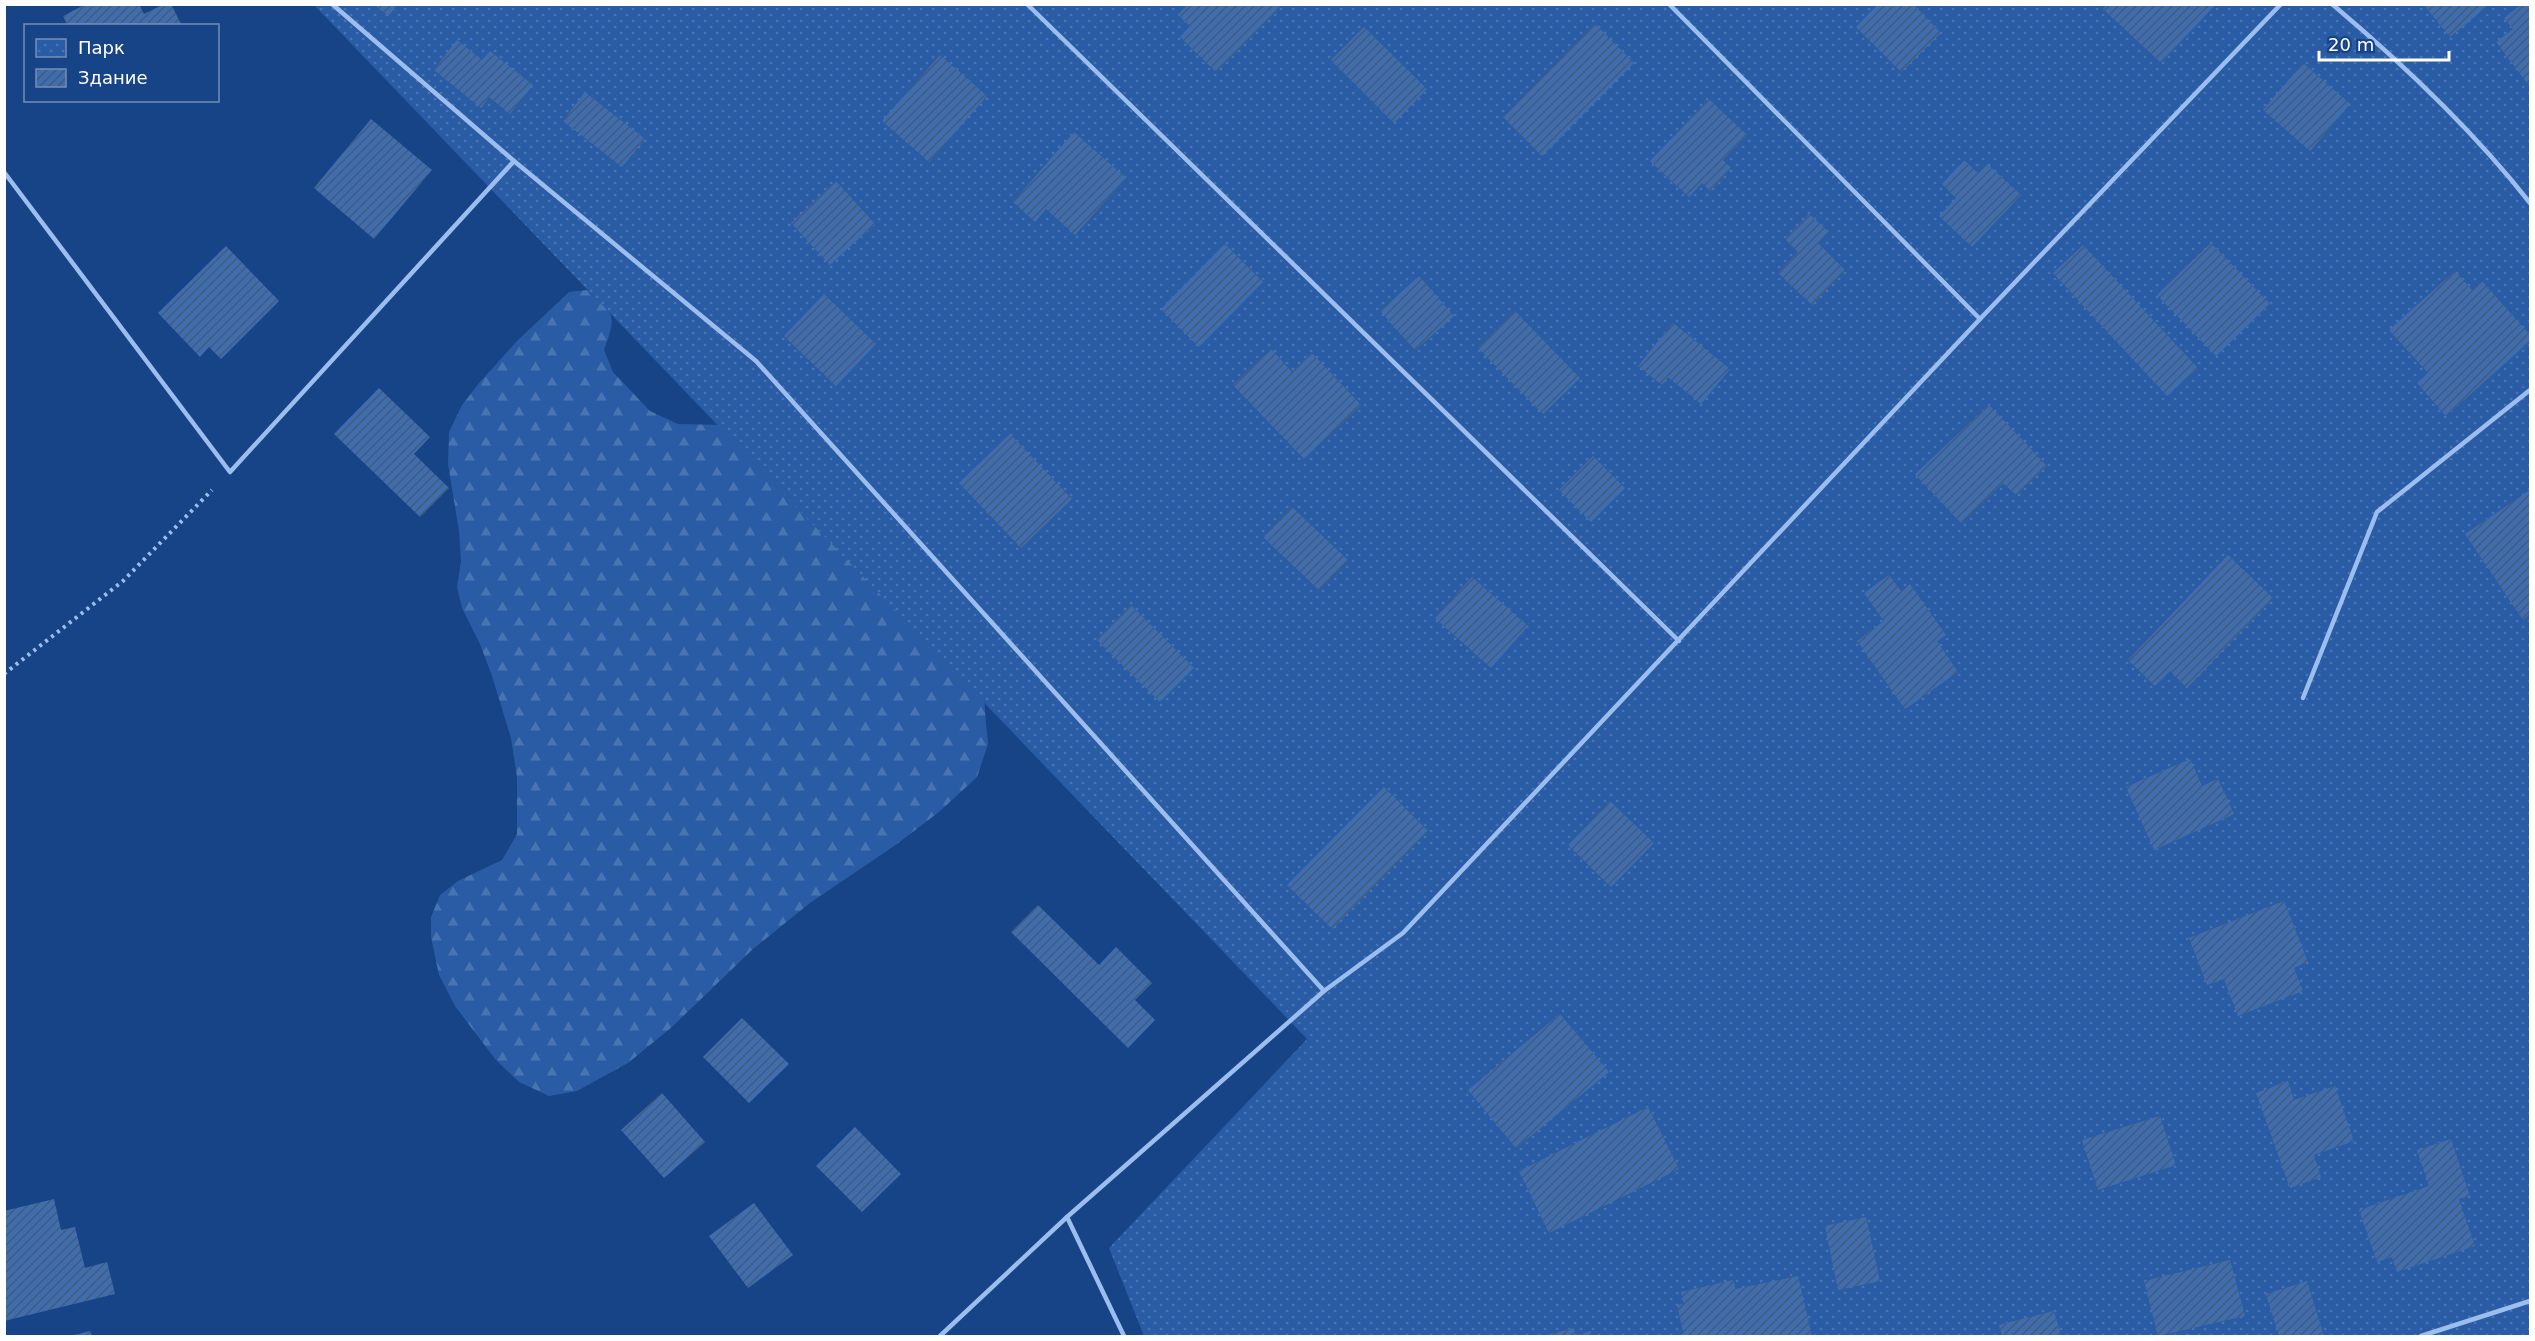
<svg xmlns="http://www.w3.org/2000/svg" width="2535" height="1341" viewBox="0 0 2535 1341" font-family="'DejaVu Sans',sans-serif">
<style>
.forest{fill:url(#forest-firs)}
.park{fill:url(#park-dots)}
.building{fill:url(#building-hatch)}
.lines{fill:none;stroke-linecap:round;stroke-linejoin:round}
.path{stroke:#9cbeee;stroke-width:4;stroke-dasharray:3 4.5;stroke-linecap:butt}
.lane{stroke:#9cbeee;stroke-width:4.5}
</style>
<defs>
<pattern id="forest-firs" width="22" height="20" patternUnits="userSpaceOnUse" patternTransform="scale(1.5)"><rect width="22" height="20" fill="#295ca5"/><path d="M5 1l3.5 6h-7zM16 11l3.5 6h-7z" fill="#4974b2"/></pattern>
<pattern id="park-dots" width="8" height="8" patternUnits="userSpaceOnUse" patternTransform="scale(1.5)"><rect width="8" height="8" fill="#295ca5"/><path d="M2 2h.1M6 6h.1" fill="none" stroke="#4974b2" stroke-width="1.8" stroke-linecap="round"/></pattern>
<pattern id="building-hatch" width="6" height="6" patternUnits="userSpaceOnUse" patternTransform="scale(1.5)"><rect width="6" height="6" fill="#3f6eb0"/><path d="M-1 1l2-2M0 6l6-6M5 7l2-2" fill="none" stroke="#475a74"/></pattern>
</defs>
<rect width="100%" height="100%" fill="#174387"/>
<path class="forest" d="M587,290C615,315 617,314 604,350L613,372L650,411L678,424L726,425L982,678L988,744L977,777L939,812L897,844L810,903L753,949L672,1027L628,1063L577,1091L549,1096L519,1082L495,1059L455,1006L439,975L431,937V917L440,895L458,881L502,860L517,834V777L511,738L492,676L480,644L462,608L457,587L461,561L459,531L448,464L449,432L462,405L480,382L517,341L569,292Z"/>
<path class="park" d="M314,5H2530V1336H1144L1109,1248L1307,1039Z"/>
<g class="building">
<path d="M86,4H139L144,14L164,4H171L182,26H68L63,16Z"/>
<path d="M373,4H397L389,16Z"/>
<path d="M1188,4H1283L1216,72L1180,37L1190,26L1178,15Z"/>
<path d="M1878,4H1913L1941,33L1901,72L1856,27Z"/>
<path d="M2107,4H2216L2161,63L2103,9Z"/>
<path d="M2423,4H2490L2450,37Z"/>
<path d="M2522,4H2530V87L2496,42L2513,29L2504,18Z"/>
<path d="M1595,24L1634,63L1542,156L1503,117Z"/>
<path d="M1364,27L1427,89L1394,123L1331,60Z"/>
<path d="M457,40L482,60L490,51L533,85L510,114L489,97L481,108L434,70Z"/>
<path d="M940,55L987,96L929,162L882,121Z"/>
<path d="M2303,63L2350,104L2310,151L2263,110Z"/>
<path d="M585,92L645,139L622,167L563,121Z"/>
<path d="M1709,99L1747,135L1723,160L1731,168L1710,191L1702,183L1689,197L1650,161Z"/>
<path d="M371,119L432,170L374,239L314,188Z"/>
<path d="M1074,132L1126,178L1075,235L1046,209L1035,222L1013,202Z"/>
<path d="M1964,160L1978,173L1987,164L2021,195L1972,247L1939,216L1956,198L1942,184Z"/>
<path d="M836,181L875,224L830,265L791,223Z"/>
<path d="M1809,214L1829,232L1818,243L1845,270L1812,305L1778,273L1798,252L1785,239Z"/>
<path d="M2211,243L2270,304L2216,356L2157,295Z"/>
<path d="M1225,244L1263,282L1199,347L1161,309Z"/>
<path d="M2083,245L2198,368L2167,396L2053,273Z"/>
<path d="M226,246L279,301L221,359L209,347L200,357L158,313Z"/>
<path d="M2455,271L2472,290L2482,281L2530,335V341L2446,416L2417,383L2428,373L2389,330Z"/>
<path d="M1419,276L1454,316L1415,350L1380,311Z"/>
<path d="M824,294L876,344L836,386L784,336Z"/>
<path d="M1515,311L1580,378L1543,414L1478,348Z"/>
<path d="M1673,323L1730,369L1701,404L1668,377L1662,385L1638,366Z"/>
<path d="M1271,349L1292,372L1312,353L1361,405L1304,459L1233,385Z"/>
<path d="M379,388L430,437L414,454L449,488L420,517L334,434Z"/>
<path d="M1989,405L2047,466L2016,495L2003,483L1961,523L1915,474Z"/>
<path d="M1010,434L1072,499L1021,548L959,483Z"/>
<path d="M1593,456L1625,488L1591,522L1559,490Z"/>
<path d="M2530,490V614L2523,620L2465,534Z"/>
<path d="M1292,507L1348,560L1319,590L1263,537Z"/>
<path d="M2228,555L2273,598L2187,688L2170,671L2155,686L2128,660Z"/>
<path d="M1889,575L1901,591L1910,584L1946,635L1937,641L1958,672L1905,709L1857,641L1884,621L1864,593Z"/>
<path d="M1472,577L1528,626L1491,668L1435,618Z"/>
<path d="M1131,605L1194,668L1160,702L1097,640Z"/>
<path d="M2190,759L2202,786L2218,779L2234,814L2154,850L2126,787Z"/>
<path d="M1384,787L1428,831L1332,929L1287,885Z"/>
<path d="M1610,801L1654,843L1611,887L1568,845Z"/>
<path d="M2284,901L2308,962L2294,968L2303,991L2238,1016L2224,979L2207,985L2189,938Z"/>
<path d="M1038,905L1099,965L1116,947L1152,983L1135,1000L1155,1020L1128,1048L1011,932Z"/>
<path d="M1560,1014L1609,1072L1516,1148L1468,1090Z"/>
<path d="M742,1018L789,1064L749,1103L703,1057Z"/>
<path d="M2288,1081L2294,1100L2335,1086L2354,1141L2314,1155L2321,1177L2290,1188L2256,1093Z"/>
<path d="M662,1093L705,1142L664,1178L621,1130Z"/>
<path d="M1648,1107L1679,1169L1549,1233L1519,1171Z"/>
<path d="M2160,1116L2176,1165L2098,1190L2082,1140Z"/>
<path d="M855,1127L901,1174L862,1212L816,1166Z"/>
<path d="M2451,1139L2470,1196L2459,1199L2475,1246L2397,1272L2392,1257L2377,1262L2359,1210L2429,1186L2417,1150Z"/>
<path d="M54,1199L61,1230L75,1227L85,1268L107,1262L115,1294L4,1321V1211Z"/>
<path d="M754,1203L793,1255L748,1288L709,1236Z"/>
<path d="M1866,1217L1880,1281L1838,1290L1825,1226Z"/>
<path d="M2230,1260L2245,1316L2158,1336L2144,1281Z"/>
<path d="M1798,1276L1812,1336H1684L1677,1305L1684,1304L1681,1292L1733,1280L1736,1289Z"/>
<path d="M2307,1281L2324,1336H2279L2266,1294Z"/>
<path d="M2054,1311L2061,1336H2002L1999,1325Z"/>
<path d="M1574,1328L1576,1335L1591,1331L1592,1336H1544Z"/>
<path d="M90,1331L92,1336H70Z"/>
</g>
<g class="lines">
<path class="path" d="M4,674L123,581L212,490"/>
<g class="lane">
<path d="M332,4L514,161L756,361L1324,991L1403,933L1980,319L2281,4"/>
<path d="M1027,4L1679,641"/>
<path d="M1669,4L1980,319"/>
<path d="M2332,4C2403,64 2473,130 2530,203"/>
<path d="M4,172L230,472L514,161"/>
<path d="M2303,698L2377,512L2530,390"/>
<path d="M1067,1217L1124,1336"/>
<path d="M940,1336L1067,1217L1324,991"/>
<path d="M2421,1336L2530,1301"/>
</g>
</g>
<rect width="2535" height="1341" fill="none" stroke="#ffffff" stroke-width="12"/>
<rect x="24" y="24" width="195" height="78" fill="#174387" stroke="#748eb7" stroke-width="1.5"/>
<rect x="36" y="39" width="30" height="18" fill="url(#park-dots)" stroke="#748eb7" stroke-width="1.5"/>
<text x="78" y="54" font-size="18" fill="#ffffff">Парк</text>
<rect x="36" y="69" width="30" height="18" fill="url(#building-hatch)" stroke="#748eb7" stroke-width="1.5"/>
<text x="78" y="84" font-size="18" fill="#ffffff">Здание</text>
<path d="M2319 51v9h130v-9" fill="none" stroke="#ffffff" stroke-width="3"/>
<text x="2328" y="51" font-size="18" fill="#ffffff" stroke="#174387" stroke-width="4.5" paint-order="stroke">20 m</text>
</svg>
